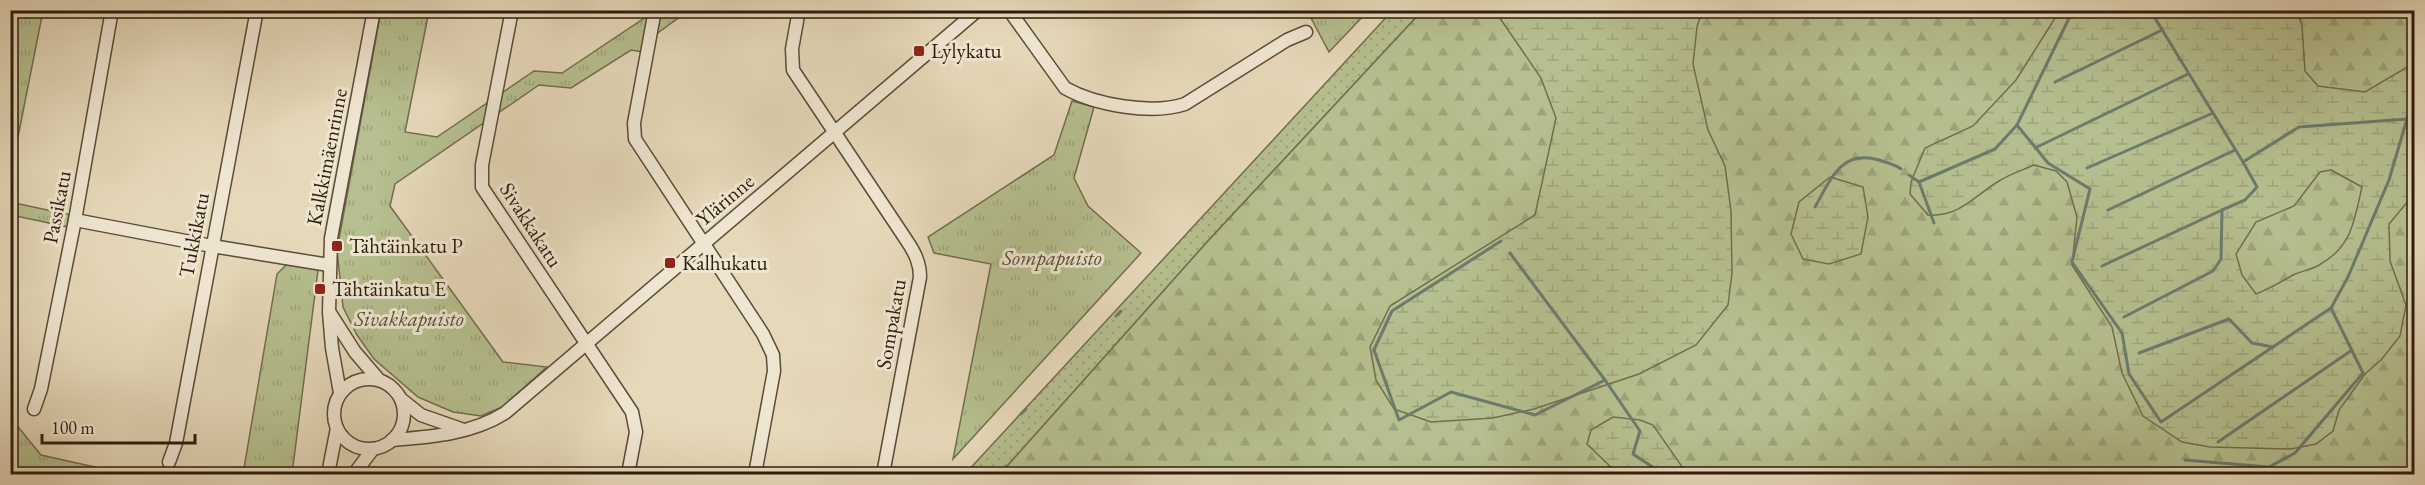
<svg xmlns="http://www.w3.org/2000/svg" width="2425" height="485" viewBox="0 0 2425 485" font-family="'EB Garamond',serif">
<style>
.grass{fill:url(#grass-dots);stroke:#726e4e;stroke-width:1.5}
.forest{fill:url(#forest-firs);stroke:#726e4e;stroke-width:1.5}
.wetland{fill:url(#wetland-marsh);stroke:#726e4e;stroke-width:1.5;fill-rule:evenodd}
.park{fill:url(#park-tufts);stroke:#726e4e;stroke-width:1.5}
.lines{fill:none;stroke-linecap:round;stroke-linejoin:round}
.stream{stroke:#6c7b6d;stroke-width:3}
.minor-casing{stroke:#5b4b38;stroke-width:15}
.minor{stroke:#efe6d2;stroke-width:12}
.poi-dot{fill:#8f2418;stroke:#efe6d2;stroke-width:2}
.labels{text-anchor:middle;stroke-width:6;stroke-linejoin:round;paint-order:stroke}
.poi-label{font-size:21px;fill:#2d1c0c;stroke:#efe6d2;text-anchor:start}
.street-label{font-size:21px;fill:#2d1c0c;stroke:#efe6d2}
.park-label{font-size:21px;font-style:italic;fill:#564d33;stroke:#efe6d2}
</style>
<defs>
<pattern id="grass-dots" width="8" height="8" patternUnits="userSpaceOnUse" patternTransform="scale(1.5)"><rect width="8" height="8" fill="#b6bf8f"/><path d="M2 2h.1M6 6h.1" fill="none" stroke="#9da47a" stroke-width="1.8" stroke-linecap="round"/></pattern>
<pattern id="forest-firs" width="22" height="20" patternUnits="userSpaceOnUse" patternTransform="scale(1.5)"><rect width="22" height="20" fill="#b6bf8f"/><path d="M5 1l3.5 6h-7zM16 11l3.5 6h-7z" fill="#9da47a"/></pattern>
<pattern id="wetland-marsh" width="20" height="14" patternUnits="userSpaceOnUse" patternTransform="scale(1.5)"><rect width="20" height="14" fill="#b6bf8f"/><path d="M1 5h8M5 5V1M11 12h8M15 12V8" fill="none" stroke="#9da47a"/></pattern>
<pattern id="park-tufts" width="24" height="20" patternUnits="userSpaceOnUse" patternTransform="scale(1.5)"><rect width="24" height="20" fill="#b6bf8f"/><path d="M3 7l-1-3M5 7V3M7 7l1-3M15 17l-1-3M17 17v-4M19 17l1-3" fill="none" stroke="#9da47a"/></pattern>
</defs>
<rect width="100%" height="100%" fill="#e6d9ba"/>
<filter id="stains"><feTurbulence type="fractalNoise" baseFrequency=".00333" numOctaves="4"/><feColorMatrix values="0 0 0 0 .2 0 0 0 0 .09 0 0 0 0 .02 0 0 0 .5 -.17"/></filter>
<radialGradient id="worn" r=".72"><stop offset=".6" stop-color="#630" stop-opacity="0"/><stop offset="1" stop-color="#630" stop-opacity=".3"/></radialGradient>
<path class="grass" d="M1392,11H1422L1208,241L1000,474H965Z"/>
<path class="forest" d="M1422,11H2414V474H1000L1208,241Z"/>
<g class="wetland">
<path d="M2060,10L2297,11L2302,26L2305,71L2318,86L2365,92L2414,63V194L2389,224L2390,261L2406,305L2400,336L2381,360L2365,374L2339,410L2333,431L2316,444L2291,449L2210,447L2182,442L2143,416L2122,373L2112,327L2072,265L2077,217L2067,182L2056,171L2034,165C2023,170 2010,174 1999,181C1974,196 1960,217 1928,215L1910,194L1911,182L1925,148L1973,126L2016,80ZM2331,170L2362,187C2354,221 2352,247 2319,265C2311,270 2301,271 2293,275C2281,282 2269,289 2256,294L2242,275L2236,254L2256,222L2294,206L2320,172Z"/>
<path d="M1495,11H1702L1697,27L1693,64L1708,130L1725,166L1731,211L1732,273L1728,305L1696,345L1639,374L1534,409L1493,418L1431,422L1394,409L1376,380L1370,347L1390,306L1535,215L1556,118L1541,78Z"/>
<path d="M1830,177L1863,187L1868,217L1861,254L1829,264L1803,259L1791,234L1799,202Z"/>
<path d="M1613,417L1640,420L1653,425L1683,468L1684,474H1618L1587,444L1591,430Z"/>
</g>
<g class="park">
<path d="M11,10L43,11L11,172L10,11Z"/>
<path d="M381,11H429L405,132L437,137L534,71L562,73L655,11H688L644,43L642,52L631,50L571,88L539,85L395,184L390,206L503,362L547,367L502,407L481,416L453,412L418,397L374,359L357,335L343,307L337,250Z"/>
<path d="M1310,11V10L1368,11L1329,52L1311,18Z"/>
<path d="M1072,101L1094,107L1074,178L1088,206L1141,253L953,459L991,264L934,253L928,237L1054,155Z"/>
<path d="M10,202L71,215L68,227L11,215Z"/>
<path d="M287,264L318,270L292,474H243L277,274Z"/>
<path d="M10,417L41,455L126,474H11Z"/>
</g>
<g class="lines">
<g class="stream">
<path d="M2150,10L2243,162L2299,127L2407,119"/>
<path d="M2055,82L2162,30"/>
<path d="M2017,125L2048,163L2090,189L2072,262L2122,333L2129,374L2161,422L2331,308L2348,277L2389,180L2407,119L2414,101"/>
<path d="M2035,148L2188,74"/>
<path d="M2087,168L2213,113"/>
<path d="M1909,175L1919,182"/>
<path d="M1815,207C1831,179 1841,149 1879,160C1887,163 1894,164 1901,169"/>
<path d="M2108,210L2235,150"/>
<path d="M1934,223L1919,182L1995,149L2017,125L2073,10"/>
<path d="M1501,241L1392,311L1374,350L1399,420L1451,392L1535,415L1605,380"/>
<path d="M1510,253L1605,380L1640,431L1633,454L1663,474"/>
<path d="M2102,266L2222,210"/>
<path d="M1116,316L1121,311"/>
<path d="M2124,317L2213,271L2221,259L2222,210L2245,200L2257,187L2243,162"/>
<path d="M2139,353L2229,319L2252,343L2273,347"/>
<path d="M1021,414L1026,409"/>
<path d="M2218,442L2352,350"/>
<path d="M2185,460L2269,467L2295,453L2363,373L2331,308"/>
</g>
<defs>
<g id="minor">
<path d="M512,10L482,165V187L632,412L636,432L628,474"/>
<path d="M655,10L634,123L635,139L763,334L773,355L774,371L755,474"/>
<path d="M799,10L792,49L793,70L907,241C915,253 920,263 920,277L883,474"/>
<path d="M1009,10L1065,88C1095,105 1152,115 1185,104L1287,40L1306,32"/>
<path d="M75,220L212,246L329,265"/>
<path d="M330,313L355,352L379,380"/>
<circle cx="369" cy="414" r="35"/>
<path d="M340,393L332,348L329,312L331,238L374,10"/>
<path d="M401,399L421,415L461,429"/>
<path d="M34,409L41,389L75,220L112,10"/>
<path d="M392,440C431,437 472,434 505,413L978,10"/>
<path d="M169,462L176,443L256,15"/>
<path d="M328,474L337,428"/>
<path d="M354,474L373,449"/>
</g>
</defs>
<use href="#minor" class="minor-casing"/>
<use href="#minor" class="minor"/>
</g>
<g class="poi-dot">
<rect x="913" y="45" width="12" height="12" rx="3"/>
<rect x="331" y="240" width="12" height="12" rx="3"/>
<rect x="664" y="257" width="12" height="12" rx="3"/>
<rect x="314" y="283" width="12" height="12" rx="3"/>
</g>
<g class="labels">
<g class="poi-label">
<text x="931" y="58">Lylykatu</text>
<text x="349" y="253">Tähtäinkatu P</text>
<text x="682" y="270">Kalhukatu</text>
<text x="332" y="296">Tähtäinkatu E</text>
</g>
<g class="street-label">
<text transform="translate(327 157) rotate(-79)" y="7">Kalkkimäenrinne</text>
<text transform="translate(725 200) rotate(-40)" y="7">Ylärinne</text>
<text transform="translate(57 207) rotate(-79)" y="7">Passikatu</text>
<text transform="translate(531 225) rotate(57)" y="7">Sivakkakatu</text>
<text transform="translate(194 235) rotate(-79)" y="7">Tukkikatu</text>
<text transform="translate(891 324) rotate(-80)" y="7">Sompakatu</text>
</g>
<g class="park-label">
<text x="1052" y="265">Sompapuisto</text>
<text x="409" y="326">Sivakkapuisto</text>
</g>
</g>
<rect width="2425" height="485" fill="none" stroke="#e6d9ba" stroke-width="36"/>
<rect x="12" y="12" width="2401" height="461" fill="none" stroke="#2d1c0c" stroke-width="3"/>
<rect x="18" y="18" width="2389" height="449" fill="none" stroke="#2d1c0c" stroke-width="1.5"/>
<path d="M42 434v9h153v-9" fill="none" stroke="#2d1c0c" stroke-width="3"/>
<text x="51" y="434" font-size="18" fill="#2d1c0c" stroke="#efe6d2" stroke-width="4.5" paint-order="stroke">100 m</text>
<rect width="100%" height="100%" filter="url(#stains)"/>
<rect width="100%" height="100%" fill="url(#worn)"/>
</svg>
